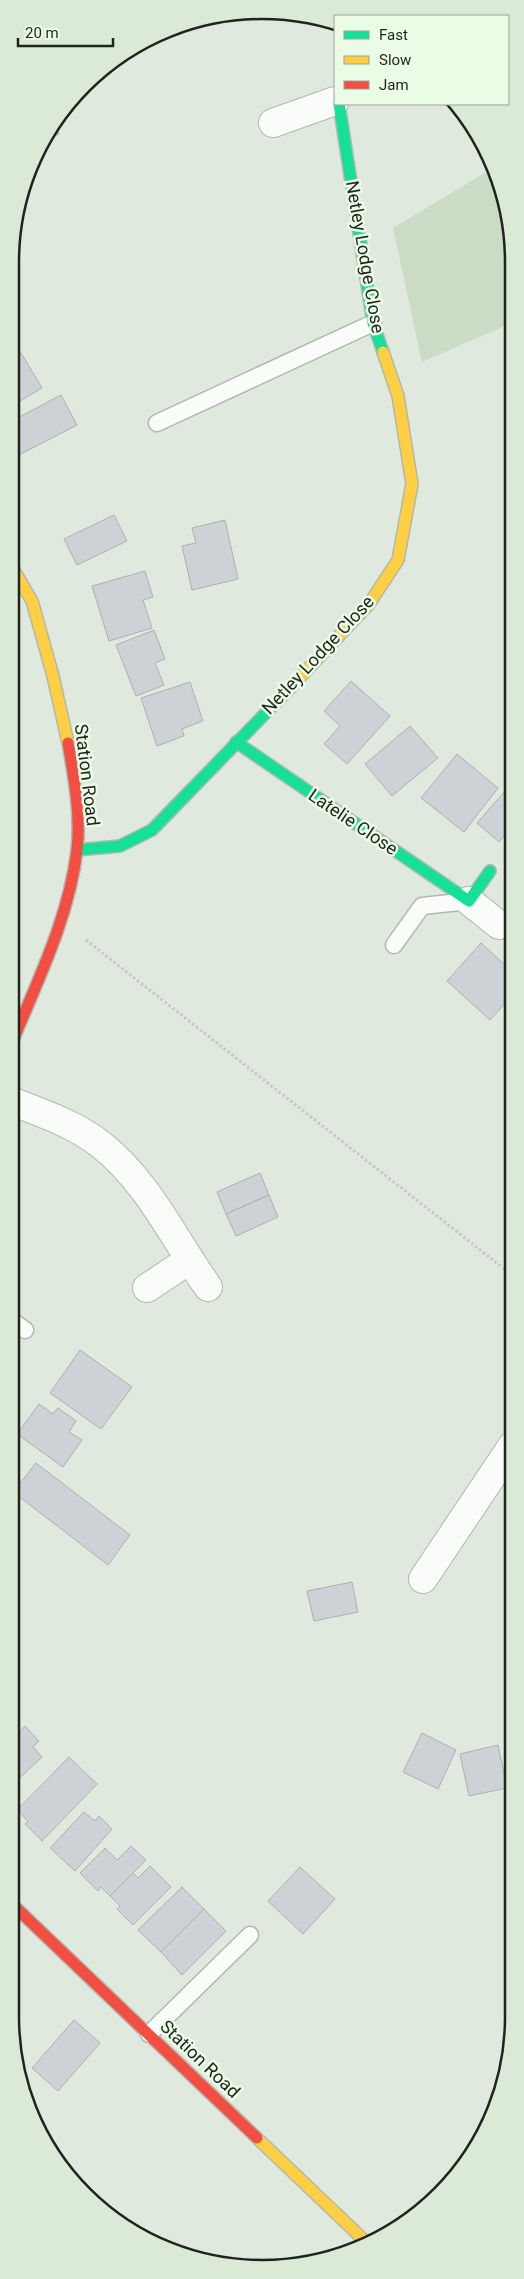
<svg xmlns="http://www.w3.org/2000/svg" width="524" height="2279" viewBox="0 0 524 2279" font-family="Roboto,sans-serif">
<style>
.green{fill:#cbdcc6}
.building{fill:#ccd2d5;stroke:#acb1b0}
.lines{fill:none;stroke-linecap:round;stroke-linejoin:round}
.lane-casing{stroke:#b1b8af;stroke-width:19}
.street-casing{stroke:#b1b8af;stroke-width:30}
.fast-casing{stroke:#b1b8af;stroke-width:14}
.slow-casing{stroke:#b1b8af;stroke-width:14}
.jam-casing{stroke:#b1b8af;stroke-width:14}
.path{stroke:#c5c9c4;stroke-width:3;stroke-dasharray:2.5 2.5;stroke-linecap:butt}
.lane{stroke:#fafcfa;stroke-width:16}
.street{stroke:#fafcfa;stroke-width:28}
.fast{stroke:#16e098;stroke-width:11}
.slow{stroke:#ffcf43;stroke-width:11}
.jam{stroke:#f24e42;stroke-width:11}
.labels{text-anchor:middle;stroke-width:5;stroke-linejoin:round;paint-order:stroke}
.street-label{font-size:18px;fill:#1f251d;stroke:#eafbe6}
.rim{fill:none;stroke:#1f251d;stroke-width:2.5}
</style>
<rect width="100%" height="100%" fill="#e0e9de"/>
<g class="green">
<path d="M197,19V18L104,72L102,69L109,62Z"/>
<path d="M493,168L512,229V323L422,362L393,228Z"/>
</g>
<g class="building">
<path d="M54,124L59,134L42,142L44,136Z"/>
<path d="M21,353L42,388L12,406V359Z"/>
<path d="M61,395L77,425L17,456L12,446V421Z"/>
<path d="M114,515L127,541L77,565L64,539Z"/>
<path d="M225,520L238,579L192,590L182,546L196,543L192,528Z"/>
<path d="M145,571L153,597L143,600L152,628L109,641L92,586Z"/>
<path d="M154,630L165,659L155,663L164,685L136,696L116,645Z"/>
<path d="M351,681L390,716L347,764L324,744L340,726L324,711Z"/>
<path d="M190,682L203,721L182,729L184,736L157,746L141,698Z"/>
<path d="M410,726L438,758L392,796L365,764Z"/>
<path d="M457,754L498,788L464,832L421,798Z"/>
<path d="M512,783V827L499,842L477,823Z"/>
<path d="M481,943L512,971V996L490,1020L447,981Z"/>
<path d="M260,1173L269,1195L226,1214L217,1192Z"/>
<path d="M269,1195L278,1217L236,1236L226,1214Z"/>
<path d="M80,1350L132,1387L101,1429L50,1393Z"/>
<path d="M39,1404L53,1414L58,1408L76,1421L69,1432L82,1440L63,1467L17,1434Z"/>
<path d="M36,1463L130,1535L108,1565L13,1492Z"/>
<path d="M352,1582L358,1612L314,1621L307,1591Z"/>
<path d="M25,1726L39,1741L33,1747L42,1757L10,1787V1741Z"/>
<path d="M422,1733L456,1750L438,1789L403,1772Z"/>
<path d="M498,1745L507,1788L469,1796L460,1754Z"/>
<path d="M69,1757L97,1784L42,1841L25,1824L28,1821L17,1810Z"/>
<path d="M84,1812L95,1821L99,1816L112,1829L75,1871L50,1848Z"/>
<path d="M131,1846L146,1860L110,1896L101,1887L98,1891L80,1873L105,1848L117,1860Z"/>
<path d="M150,1866L171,1887L133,1925L117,1909L120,1906L110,1896L133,1873L138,1878Z"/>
<path d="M300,1867L335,1899L303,1934L268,1901Z"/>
<path d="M182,1887L204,1909L161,1952L138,1930Z"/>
<path d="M204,1909L226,1931L182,1975L161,1952Z"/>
<path d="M74,2020L100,2043L58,2091L32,2068Z"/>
</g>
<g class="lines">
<defs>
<g id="lane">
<path d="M157,423L373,323"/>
<path d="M394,945L422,906L469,901"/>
<path d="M11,1320L25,1330"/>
<path d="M149,2034L250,1935"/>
</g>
<g id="street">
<path d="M273,123L335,101"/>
<path d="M469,901L499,925"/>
<path d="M11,1101C41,1113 75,1124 100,1144C147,1180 174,1239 208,1287"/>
<path d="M147,1288L189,1260"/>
<path d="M423,1579L512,1446"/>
</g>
<g id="fast">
<path d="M339,104L373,323L383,352"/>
<path d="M236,742L469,901L490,871"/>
<path d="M77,850L120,846L152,830L290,688"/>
</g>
<g id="slow">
<path d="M12,567L32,601L53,676L68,743"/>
<path d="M290,688L369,604L398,560L412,484L398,396L383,352"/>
<path d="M257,2138L366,2242"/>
</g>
<g id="jam">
<path d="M11,1045C37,982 69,918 77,850C81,815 74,777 68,743"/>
<path d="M10,1902L257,2138"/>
</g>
</defs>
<use href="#lane" class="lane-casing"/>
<use href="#street" class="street-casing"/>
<use href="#fast" class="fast-casing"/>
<use href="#slow" class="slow-casing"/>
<use href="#jam" class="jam-casing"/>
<path class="path" d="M86,940L512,1275"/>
<use href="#lane" class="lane"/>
<use href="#street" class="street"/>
<use href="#fast" class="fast"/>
<use href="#slow" class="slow"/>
<use href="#jam" class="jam"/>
</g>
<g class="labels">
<g class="street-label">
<text transform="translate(365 257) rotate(80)" y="6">Netley Lodge Close</text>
<text transform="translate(318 655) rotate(-47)" y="6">Netley Lodge Close</text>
<text transform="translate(87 775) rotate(83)" y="6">Station Road</text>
<text transform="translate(353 822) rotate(34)" y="6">Latelie Close</text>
<text transform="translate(200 2059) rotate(44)" y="6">Station Road</text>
</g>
</g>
<path d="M0 0H524V2279H0ZM262 19H262A243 243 0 0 1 505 262V2017A243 243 0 0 1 262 2260H262A243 243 0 0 1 19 2017V262A243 243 0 0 1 262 19Z" fill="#daead6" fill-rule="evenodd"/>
<path class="rim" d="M262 19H262A243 243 0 0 1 505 262V2017A243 243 0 0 1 262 2260H262A243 243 0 0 1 19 2017V262A243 243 0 0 1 262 19Z"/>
<rect x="334" y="15" width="175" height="90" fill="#eafbe6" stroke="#99a596"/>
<rect x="344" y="31" width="25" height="8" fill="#16e098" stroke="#99a596"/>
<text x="379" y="40" font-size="15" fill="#1f251d">Fast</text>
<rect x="344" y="56" width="25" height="8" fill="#ffcf43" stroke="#99a596"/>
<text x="379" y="65" font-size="15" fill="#1f251d">Slow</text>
<rect x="344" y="81" width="25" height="8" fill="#f24e42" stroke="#99a596"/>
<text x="379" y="90" font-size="15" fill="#1f251d">Jam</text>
<path d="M18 38v8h95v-8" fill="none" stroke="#1f251d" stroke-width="2.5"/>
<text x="25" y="38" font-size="15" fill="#1f251d" stroke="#eafbe6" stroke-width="4" paint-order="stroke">20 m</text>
</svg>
